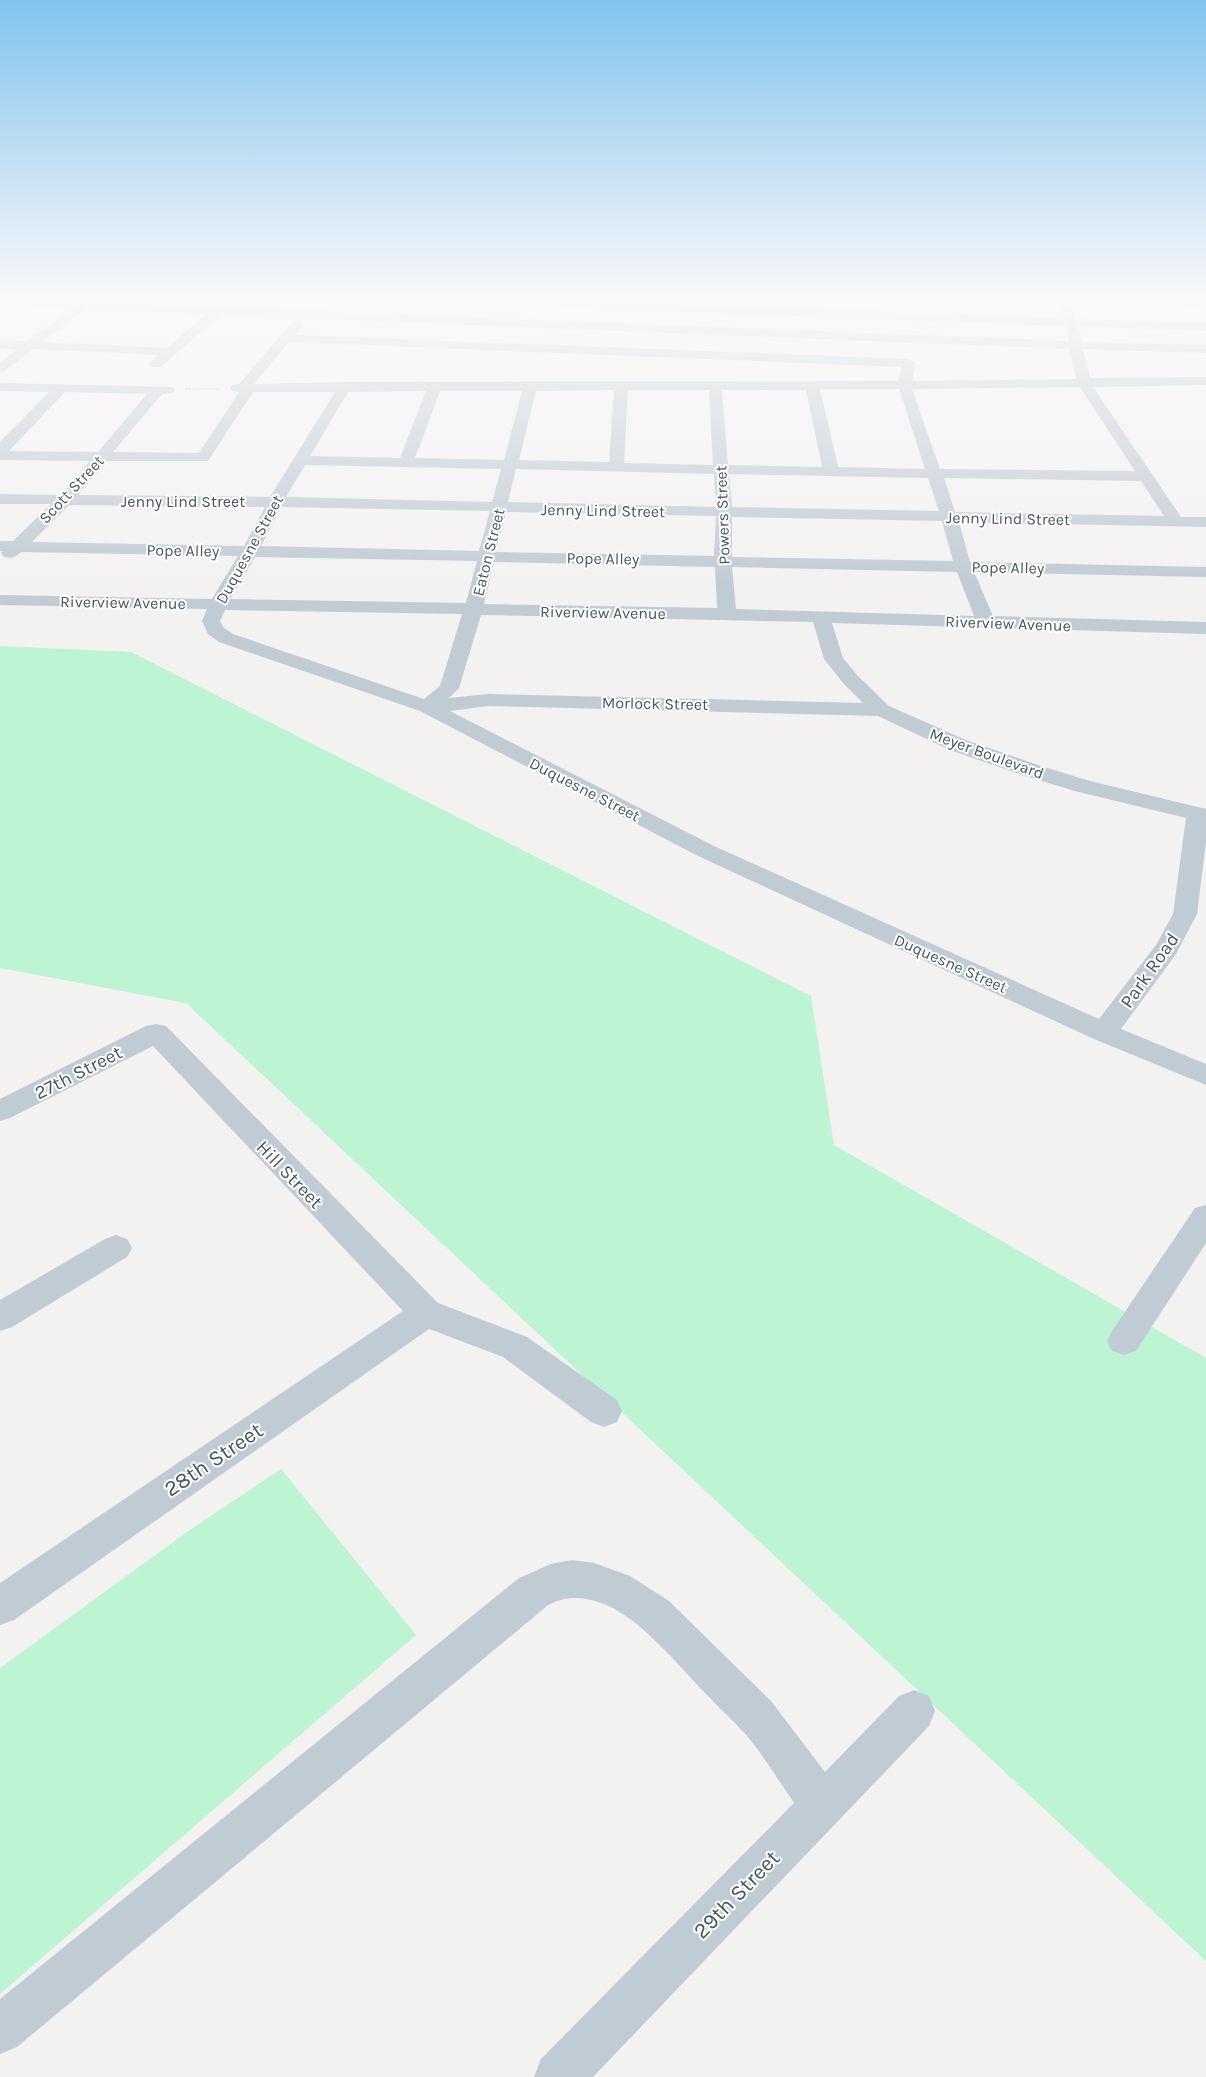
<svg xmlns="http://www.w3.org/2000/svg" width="1206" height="2077" viewBox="0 0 1206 2077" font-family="Karla,sans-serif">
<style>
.green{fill:#bdf4d4}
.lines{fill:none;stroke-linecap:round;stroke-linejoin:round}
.path{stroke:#71d6a8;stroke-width:1;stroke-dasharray:2 1;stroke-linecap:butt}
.minor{fill:#c1cbd4;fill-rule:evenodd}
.labels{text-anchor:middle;stroke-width:4;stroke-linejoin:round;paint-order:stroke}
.far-street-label{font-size:16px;fill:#475461;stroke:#fff}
.street-label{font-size:19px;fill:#475461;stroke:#fff}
.near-street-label{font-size:22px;fill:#475461;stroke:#fff}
</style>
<rect width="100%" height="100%" fill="#f4f1f1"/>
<g class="green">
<path d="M0,646L131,652L811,996L834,1145L1206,1358V1961L186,1003L0,968Z"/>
<path d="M281,1469L416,1635L0,1994V1668L184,1534Z"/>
</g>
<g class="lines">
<path class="path" d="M186,389H220"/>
<g class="minor">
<path d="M382,297H485L1064,318L1059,303L989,301L983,297H1099L1206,300V308L1071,303L1076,319L1206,323V331L1078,326L1082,342L1206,345V353L1083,349L1090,378L1206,377V385L1093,387L1181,517H1206V527L959,522L970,562L1206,567V577L974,572L993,616L1206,622V634L832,623L843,658L857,675L889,706L966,740L1041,766L1090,781L1206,809V842L1197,914L1176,954L1121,1029L1206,1064V1085L1094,1039L698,856L420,711L219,642L208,634L202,621L207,609L0,605V595L212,599L238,556L21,552C16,557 12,559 4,557L1,553L3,551H0V541H13L51,504H0V494L61,495L90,461L0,460V442L49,392L0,391V383L173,387L175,390L173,393L162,394L113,452L199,453L239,392L232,391L230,388L232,385L239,384L293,321L297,320L303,324L295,335L909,359L916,363L913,366L915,368L912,381L1076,379L1070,349L220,315L161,367H151L149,364L158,355L33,349L5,371L0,372V362L18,349L0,348V340L27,341L72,309L0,306V298L1069,341L1066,326L388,301ZM86,309L206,314L167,348L42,342ZM289,342L902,367L898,381L345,382L254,384ZM1080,387L1135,471L940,469L912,389ZM820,389H899L925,469L838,467ZM614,390L609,462L519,460L536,391ZM628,390H709L713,465L624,463ZM722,390H806L822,467L728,465ZM426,391L400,458L310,456L348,392ZM440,391H522L504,460L415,458ZM65,392L147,394L98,452L9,451ZM253,392H335L270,497L78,495L106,461H208ZM305,465L501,469L492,502L286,497ZM516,469L714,474L716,507L508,502ZM729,474L928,478L939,511L732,507ZM944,478L1141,481L1164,516L955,512ZM69,505L265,507L244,546L32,542ZM281,507L490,511L479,551L261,546ZM506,512L716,516L714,556L496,552ZM732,517L942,521L953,561L732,557ZM255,557L477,561L466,603L230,599ZM494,562L715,567L717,608L484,604ZM732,567L957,572L974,616L736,609ZM225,610L462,614L440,686L424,699L233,634L223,627L220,621ZM481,615L813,622L824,659L843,683L863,703L488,694L449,698L459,688ZM488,706L878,716L950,750L1025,776L1075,791L1186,818L1173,914L1156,945L1099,1019L714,846L450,711Z"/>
<path d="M156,1024L166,1026L438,1303L527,1337L617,1400L622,1411L617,1422L604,1427L591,1422L503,1357L429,1329L14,1620L0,1625V1583L403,1311L153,1046L10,1118L0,1121V1099L146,1026Z"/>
<path d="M1206,1205V1243L1136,1351L1124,1355L1112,1351L1107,1341L1112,1331L1195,1208Z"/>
<path d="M116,1235L127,1239L132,1248L127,1257L12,1327L0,1331V1300L105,1239Z"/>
<path d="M572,1560L594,1563L630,1576L669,1601L771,1701L825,1772L899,1696L914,1690L929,1696L935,1711L929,1726L593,2077H534L541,2059L794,1803C779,1781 765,1758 748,1737C736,1723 721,1710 708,1696C679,1667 636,1611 595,1601C578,1596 562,1597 547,1606L17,2047L0,2054V1999L519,1578L551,1564Z"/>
</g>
</g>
<linearGradient id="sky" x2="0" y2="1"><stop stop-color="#81c3ed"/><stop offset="0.51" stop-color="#faf9f9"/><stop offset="1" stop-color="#faf9f9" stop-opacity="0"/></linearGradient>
<rect width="1206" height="588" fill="url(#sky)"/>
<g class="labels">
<g class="far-street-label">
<text transform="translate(71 489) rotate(-47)" y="6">Scott Street</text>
<text x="183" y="507">Jenny Lind Street</text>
<text transform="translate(603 510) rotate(1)" y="6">Jenny Lind Street</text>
<text transform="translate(722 515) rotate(-92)" y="6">Powers Street</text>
<text transform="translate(1008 518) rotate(1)" y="6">Jenny Lind Street</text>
<text transform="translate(249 549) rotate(-61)" y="6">Duquesne Street</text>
<text transform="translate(183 550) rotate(1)" y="6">Pope Alley</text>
<text transform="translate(488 552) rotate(-76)" y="6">Eaton Street</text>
<text transform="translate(603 558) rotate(1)" y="6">Pope Alley</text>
<text transform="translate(1008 567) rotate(1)" y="6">Pope Alley</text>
<text transform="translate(123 602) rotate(1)" y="6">Riverview Avenue</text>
<text transform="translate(603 612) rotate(1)" y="6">Riverview Avenue</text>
<text transform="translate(1008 623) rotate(2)" y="6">Riverview Avenue</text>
<text transform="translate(655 703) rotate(1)" y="6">Morlock Street</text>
<text transform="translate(987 753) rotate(20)" y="6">Meyer Boulevard</text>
<text transform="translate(585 789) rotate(27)" y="6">Duquesne Street</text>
<text transform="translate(951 963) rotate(24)" y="6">Duquesne Street</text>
</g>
<g class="street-label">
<text transform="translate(1149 970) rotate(-55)" y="7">Park Road</text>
<text transform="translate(78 1072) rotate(-27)" y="7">27th Street</text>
<text transform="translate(290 1174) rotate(46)" y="7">Hill Street</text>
</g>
<g class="near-street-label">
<text transform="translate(213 1459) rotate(-34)" y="8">28th Street</text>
<text transform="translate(736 1894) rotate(-46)" y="8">29th Street</text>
</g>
</g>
</svg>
